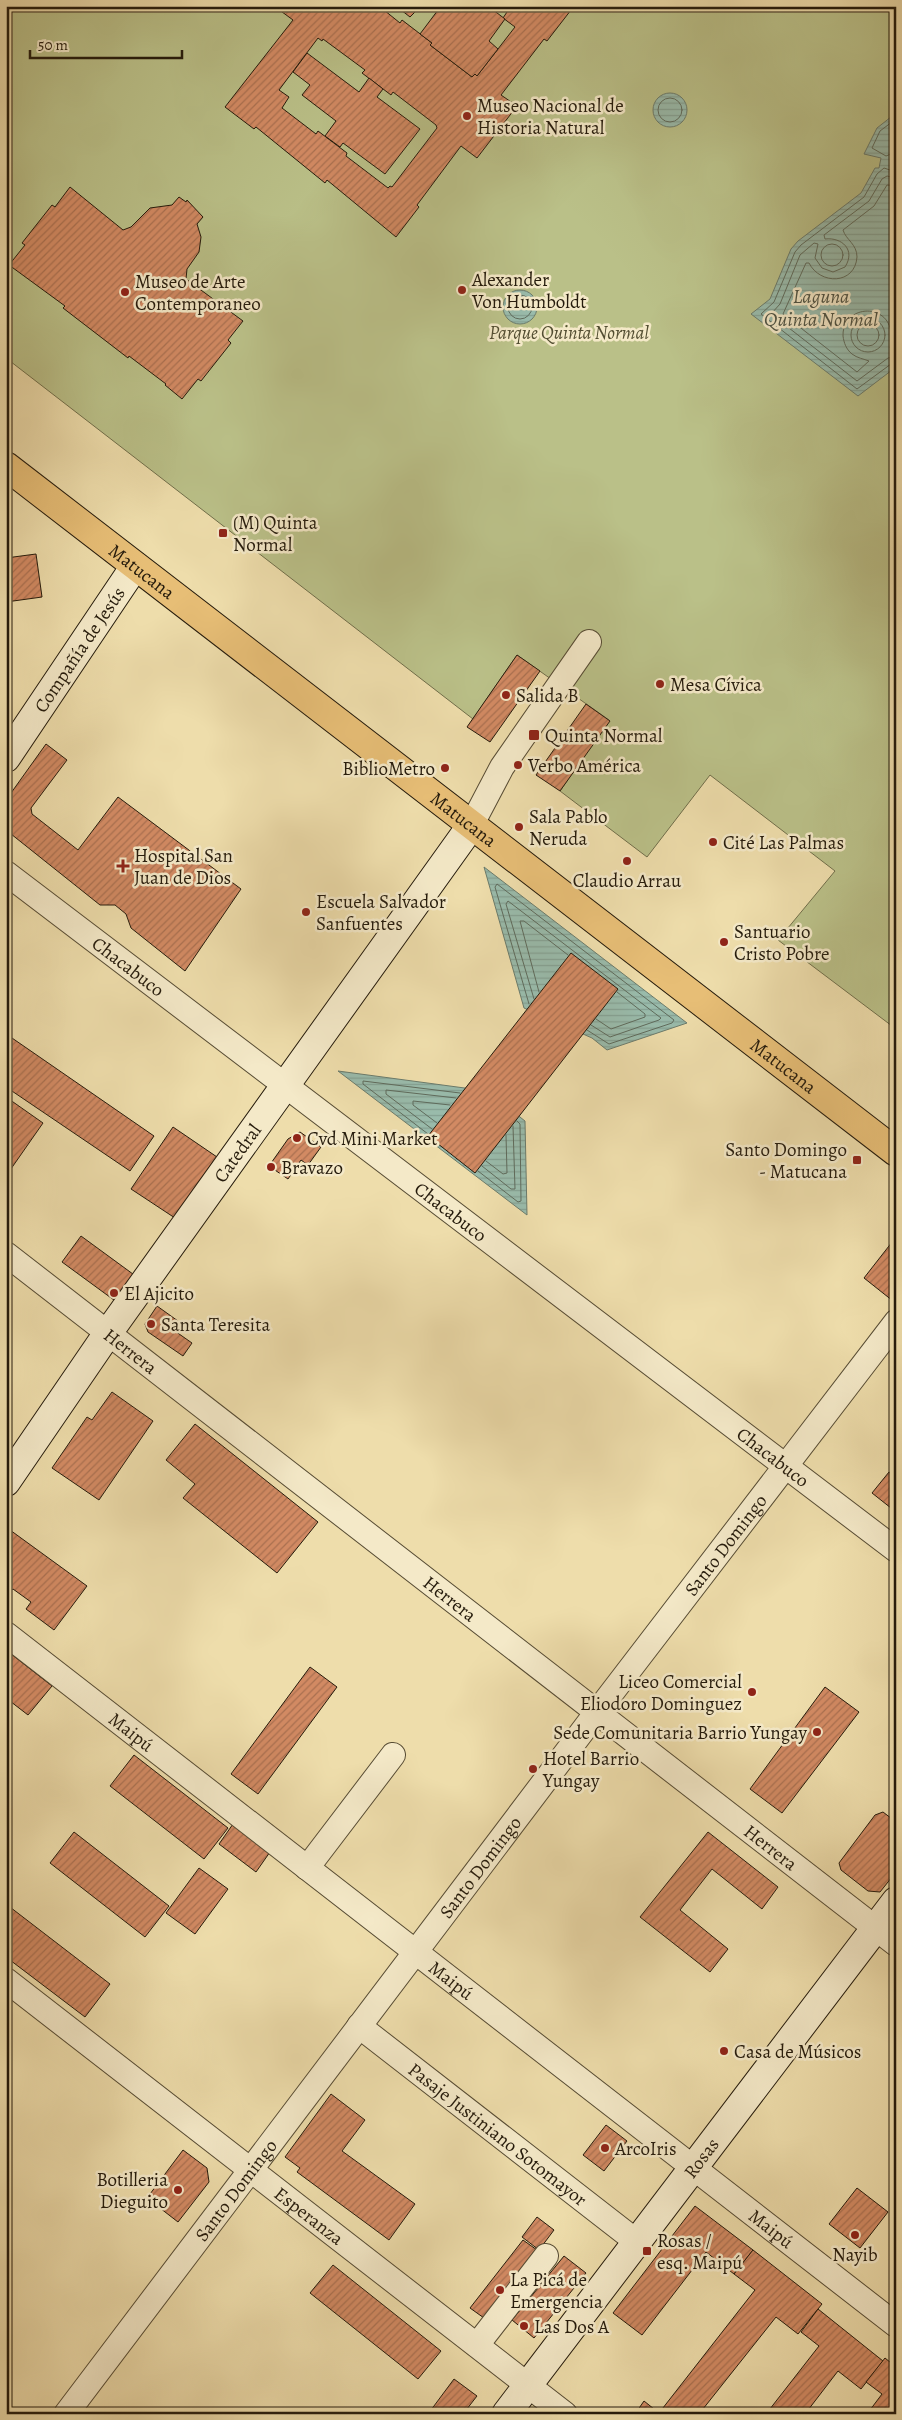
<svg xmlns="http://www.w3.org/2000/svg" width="902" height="2420" viewBox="0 0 902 2420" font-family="Alegreya,serif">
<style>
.park{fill:#bac088;stroke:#706e4a}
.water{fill:url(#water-rules);stroke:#6b7b6b}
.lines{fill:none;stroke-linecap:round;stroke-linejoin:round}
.shore{stroke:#5f6b5c;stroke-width:1}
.building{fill:url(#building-hatch);stroke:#251b0c;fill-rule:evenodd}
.street-casing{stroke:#574c34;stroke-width:26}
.secondary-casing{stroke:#251b0c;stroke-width:30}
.primary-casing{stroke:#251b0c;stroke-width:30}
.street{stroke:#f4e9c8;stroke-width:24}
.secondary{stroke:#f4e9c8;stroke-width:28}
.primary{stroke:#e7be76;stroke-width:28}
.poi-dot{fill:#8f2418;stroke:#f4e9c8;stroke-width:2}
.labels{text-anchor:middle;stroke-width:5;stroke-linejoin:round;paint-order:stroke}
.poi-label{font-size:19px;fill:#251b0c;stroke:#f4e9c8;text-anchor:start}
.park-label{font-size:19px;font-style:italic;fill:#524d31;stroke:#f4e9c8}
.street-label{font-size:19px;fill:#251b0c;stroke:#f4e9c8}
.water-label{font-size:20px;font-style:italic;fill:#4e5344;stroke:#f4e9c8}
</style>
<defs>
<pattern id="water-rules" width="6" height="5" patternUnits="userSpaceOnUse" patternTransform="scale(1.25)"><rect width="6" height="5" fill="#99bbab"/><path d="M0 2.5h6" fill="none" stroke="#84a092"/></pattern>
<pattern id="building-hatch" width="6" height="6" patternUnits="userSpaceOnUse" patternTransform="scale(1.25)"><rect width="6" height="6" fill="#d28a63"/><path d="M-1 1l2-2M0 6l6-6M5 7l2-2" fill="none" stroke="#aa7050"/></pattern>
</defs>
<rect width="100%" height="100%" fill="#eeddab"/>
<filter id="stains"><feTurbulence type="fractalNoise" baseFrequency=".004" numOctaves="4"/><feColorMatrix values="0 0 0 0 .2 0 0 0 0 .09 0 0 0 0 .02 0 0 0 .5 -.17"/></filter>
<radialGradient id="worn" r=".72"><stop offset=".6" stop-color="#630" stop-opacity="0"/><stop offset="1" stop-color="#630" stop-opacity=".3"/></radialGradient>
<path class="park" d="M6,6H896V1029L778,940L835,871L710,775L647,857L560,791L609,720L517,655L473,719L6,358Z"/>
<g class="water">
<circle cx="670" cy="110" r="17"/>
<path d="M896,113V156L891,161L892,165L896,168V367L858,396L751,314L770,299L791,249L798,241L861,193L875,168H879L881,158L864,154L877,128Z"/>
<circle cx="520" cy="307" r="17"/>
<path d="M484,867L687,1023L607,1050L592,1038L524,1008Z"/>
<path d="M338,1071L487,1091L525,1121L527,1215Z"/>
</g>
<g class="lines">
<g class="shore">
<circle cx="670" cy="110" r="12"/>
<path d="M896,119L880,131L872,148L886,156L896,152"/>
<path d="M896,172L884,168L877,174L864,197L801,245L795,252L774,302L761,314L857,389L891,364L896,363"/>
<path d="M896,178L887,176L882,179L869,201L824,235L825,239C842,237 856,250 845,267L833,272L822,268L815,258L818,244L814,243L800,255L780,304L771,314L857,381L888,358L896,357"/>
<path d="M896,186L887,185L874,206L843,230C846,240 857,244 857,257C855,285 820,285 809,263H806L783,314L857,372L869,361C864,359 857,358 852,354C846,349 844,343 843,336C842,301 901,301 890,348L896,349"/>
<circle cx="832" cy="255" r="11"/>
<circle cx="520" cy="307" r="12"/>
<circle cx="868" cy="335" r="17"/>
<circle cx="868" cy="335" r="11"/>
<path d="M539,992L520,921H524L568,955"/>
<path d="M534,999L506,904L508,901L661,1018L659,1020L610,1037L591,1025"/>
<path d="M529,1004L495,887L497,884L674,1020L672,1023L609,1044L587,1030"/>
<path d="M596,1019L611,1029L645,1017V1014L617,992"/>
<path d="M437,1123L413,1105V1101L450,1105"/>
<path d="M432,1129L386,1094V1090L456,1098"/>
<path d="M428,1134L363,1084V1081L460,1093"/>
<path d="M486,1161L503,1174L507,1173L506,1135"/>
<path d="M482,1166L511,1189H515L513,1126"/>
<path d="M478,1171L518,1202L521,1201L520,1124L517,1121"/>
</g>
</g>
<g class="building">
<path d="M274,6H379L400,23L402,20L432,43L430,45L472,77L475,74L477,76L515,27L503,18L511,6H566L571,10L547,41L544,39L501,95L517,106L477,158L461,146L417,205L419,207L396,237L327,180L325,183L256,127L254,129L225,107L293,20ZM318,38L322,41L323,39L365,70L362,73L391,95L393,92L436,125L437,128L392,187L390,186L388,188L346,156L347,153L318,131L316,134L282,108L289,97L279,90Z"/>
<path d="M396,6H421L410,17Z"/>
<path d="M441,6H488L505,19L489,41L498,49L477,76L475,74L472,77L430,45L432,43L420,34Z"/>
<path d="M307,53L359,92L369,78L383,89L377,97L420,129L385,174L343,143L340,147L325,136L336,121L302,95L310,85L293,72Z"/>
<path d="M70,187L123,230L131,227L150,208L172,205L179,197L186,202L187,200L203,217L197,224L201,237L199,252L187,269L186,279L243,321L228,340L231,343L201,381L198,379L182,399L165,385L166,384L129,356L128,358L63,308L65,306L9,265L25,245L22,243L52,205L55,207Z"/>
<path d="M36,554L42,597L6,602V558Z"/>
<path d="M517,655L540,671L490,742L467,727Z"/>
<path d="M586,704L610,721L560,791L536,775Z"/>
<path d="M46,744L67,760L31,808L32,814L78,850L118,797L241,889L185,971L131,928L126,914L115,905H100L6,830V800Z"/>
<path d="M571,953L618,989L475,1173L428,1136Z"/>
<path d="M12,1038L154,1136L130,1171L6,1087V1047Z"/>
<path d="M6,1097L43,1123L6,1176Z"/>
<path d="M173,1127L217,1157L175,1218L131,1189Z"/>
<path d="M300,1132L321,1147L308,1165L301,1160L288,1179L269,1166L288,1139Z"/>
<path d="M81,1236L137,1277L118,1303L62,1262Z"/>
<path d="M896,1237V1297L893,1301L864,1278Z"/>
<path d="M157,1306L178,1321L172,1329L192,1343L183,1356L148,1332L145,1324Z"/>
<path d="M112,1392L153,1421L99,1500L52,1468L87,1417L92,1420Z"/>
<path d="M195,1424L318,1522L277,1573L183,1498L195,1484L166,1460Z"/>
<path d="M889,1472L896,1477V1512L872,1493Z"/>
<path d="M10,1530L87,1586L54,1630L26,1609L31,1602L13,1589L6,1595V1535Z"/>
<path d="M6,1650L52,1686L28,1715L6,1698Z"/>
<path d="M310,1667L337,1687L258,1794L231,1774Z"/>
<path d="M825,1687L859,1712L782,1813L750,1789Z"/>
<path d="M134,1755L228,1828L204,1859L110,1786Z"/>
<path d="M883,1812L896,1822V1872L880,1892L868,1891L841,1870L839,1863L875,1815Z"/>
<path d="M233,1824L270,1852L256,1872L219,1844Z"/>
<path d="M74,1832L169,1906L145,1937L50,1863Z"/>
<path d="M708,1832L778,1887L762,1909L712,1869L680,1910L728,1949L710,1972L640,1917Z"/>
<path d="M199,1868L228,1889L195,1934L166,1913Z"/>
<path d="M6,1904L110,1984L85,2017L6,1957Z"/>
<path d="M331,2094L365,2120L342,2151L415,2204L389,2240L297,2172L300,2168L285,2157Z"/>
<path d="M606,2125L627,2141L604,2171L583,2155Z"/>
<path d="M183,2150L207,2168L209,2182L178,2222L147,2198Z"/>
<path d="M857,2188L888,2212L860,2248L829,2224Z"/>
<path d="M695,2206L753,2250L734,2274L706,2252L642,2335L613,2313Z"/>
<path d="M537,2217L554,2230L539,2250L522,2237Z"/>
<path d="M523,2240L537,2250L484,2318L470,2308Z"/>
<path d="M753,2250L822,2304L798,2334L776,2317L699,2414H635L644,2401L659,2413L755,2290L734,2274Z"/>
<path d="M564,2256L586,2273L534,2338L512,2320Z"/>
<path d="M333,2265L441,2351L418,2379L310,2293Z"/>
<path d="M818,2309L883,2361L861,2389L838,2371L805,2414H766L819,2346L801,2332Z"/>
<path d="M885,2358L896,2367V2414H867L882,2394L866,2382Z"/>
<path d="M454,2379L477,2396L463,2414H428Z"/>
</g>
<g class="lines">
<defs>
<g id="street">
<path d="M471,826L502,767L589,642"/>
<path id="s1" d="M6,873L896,1550"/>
<path id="s2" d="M6,1254L896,1944"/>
<path id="s3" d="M6,1634L896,2325"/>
<path d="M307,1868L393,1755"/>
<path id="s4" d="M6,1980L565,2414"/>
<path id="s5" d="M359,2026L637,2242"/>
<path d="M477,2345L546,2256"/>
<path id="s6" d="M66,2414L597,1712L896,1322"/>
</g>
<g id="secondary">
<path id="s7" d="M6,758L135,566"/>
<path id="s8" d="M6,1482L108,1333L471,826"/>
<path id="s9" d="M506,2414L896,1901"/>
</g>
<g id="primary">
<path id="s10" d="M6,466L896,1152"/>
</g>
</defs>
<use href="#street" class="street-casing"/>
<use href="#secondary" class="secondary-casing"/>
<use href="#primary" class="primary-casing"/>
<use href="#street" class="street"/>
<use href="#secondary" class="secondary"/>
<use href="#primary" class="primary"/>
</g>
<g class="poi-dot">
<circle cx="467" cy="116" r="5"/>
<circle cx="462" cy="290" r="5"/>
<circle cx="125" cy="292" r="5"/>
<rect x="218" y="528" width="10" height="10" rx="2.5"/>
<circle cx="660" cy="684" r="5"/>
<circle cx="506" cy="695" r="5"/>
<rect x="528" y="729" width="12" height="12" rx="2.5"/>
<circle cx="518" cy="765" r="5"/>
<circle cx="445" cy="768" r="5"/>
<circle cx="519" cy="827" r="5"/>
<circle cx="713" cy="842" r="5"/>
<circle cx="627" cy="861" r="5"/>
<path d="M120.5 858.5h5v5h5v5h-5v5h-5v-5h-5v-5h5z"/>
<circle cx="306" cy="912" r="5"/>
<circle cx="724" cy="942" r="5"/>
<circle cx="297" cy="1138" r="5"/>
<rect x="852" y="1155" width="10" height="10" rx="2.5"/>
<circle cx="271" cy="1167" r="5"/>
<circle cx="114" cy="1293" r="5"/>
<circle cx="151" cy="1324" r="5"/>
<circle cx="752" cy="1692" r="5"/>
<circle cx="817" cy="1732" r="5"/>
<circle cx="533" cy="1769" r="5"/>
<circle cx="724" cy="2051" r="5"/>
<circle cx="605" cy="2148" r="5"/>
<circle cx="178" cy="2190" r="5"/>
<circle cx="855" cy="2235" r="5"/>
<rect x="642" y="2246" width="10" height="10" rx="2.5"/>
<circle cx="500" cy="2290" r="5"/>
<circle cx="524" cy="2326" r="5"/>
</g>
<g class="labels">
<g class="poi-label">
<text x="477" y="112">Museo Nacional de<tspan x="477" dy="22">Historia Natural</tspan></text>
<text x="472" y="286">Alexander<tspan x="472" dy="22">Von Humboldt</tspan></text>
<text x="135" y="288">Museo de Arte<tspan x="135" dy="22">Contemporaneo</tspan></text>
<text x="233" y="529">(M) Quinta<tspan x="233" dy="22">Normal</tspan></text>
<text x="670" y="691">Mesa Cívica</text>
<text x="516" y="702">Salida B</text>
<text x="545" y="742">Quinta Normal</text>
<text x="528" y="772">Verbo América</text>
<text x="435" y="775" text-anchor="end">BiblioMetro</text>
<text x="529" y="823">Sala Pablo<tspan x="529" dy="22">Neruda</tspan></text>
<text x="723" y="849">Cité Las Palmas</text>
<text x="134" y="862">Hospital San<tspan x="134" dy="22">Juan de Dios</tspan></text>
<text x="627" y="887" text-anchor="middle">Claudio Arrau</text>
<text x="316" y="908">Escuela Salvador<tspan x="316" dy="22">Sanfuentes</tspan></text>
<text x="734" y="938">Santuario<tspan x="734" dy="22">Cristo Pobre</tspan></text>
<text x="307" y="1145">Cvd Mini Market</text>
<text x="847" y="1156" text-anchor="end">Santo Domingo<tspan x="847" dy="22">- Matucana</tspan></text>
<text x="281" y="1174">Bravazo</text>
<text x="124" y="1300">El Ajicito</text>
<text x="161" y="1331">Santa Teresita</text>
<text x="742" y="1688" text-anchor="end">Liceo Comercial<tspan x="742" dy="22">Eliodoro Dominguez</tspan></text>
<text x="807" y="1739" text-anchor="end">Sede Comunitaria Barrio Yungay</text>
<text x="543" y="1765">Hotel Barrio<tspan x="543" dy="22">Yungay</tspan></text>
<text x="734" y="2058">Casa de Músicos</text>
<text x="615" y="2155">ArcoIris</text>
<text x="168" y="2186" text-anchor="end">Botilleria<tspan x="168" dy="22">Dieguito</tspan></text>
<text x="657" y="2247">Rosas /<tspan x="657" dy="22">esq. Maipú</tspan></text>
<text x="855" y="2261" text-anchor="middle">Nayib</text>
<text x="510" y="2286">La Picá de<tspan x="510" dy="22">Emergencia</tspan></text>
<text x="534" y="2333">Las Dos A</text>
</g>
<g class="park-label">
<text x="569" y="339">Parque Quinta Normal</text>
</g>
<g class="street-label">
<text dy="7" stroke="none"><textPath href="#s10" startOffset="172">Matucana</textPath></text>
<text dy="7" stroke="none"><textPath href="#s7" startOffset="131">Compañía de Jesús</textPath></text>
<text dy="7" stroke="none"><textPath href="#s10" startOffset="578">Matucana</textPath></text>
<text dy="7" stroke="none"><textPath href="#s1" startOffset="154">Chacabuco</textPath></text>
<text dy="7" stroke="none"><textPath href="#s10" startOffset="982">Matucana</textPath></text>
<text dy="7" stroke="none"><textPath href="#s8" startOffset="402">Catedral</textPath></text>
<text dy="7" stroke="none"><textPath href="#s1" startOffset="559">Chacabuco</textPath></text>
<text dy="7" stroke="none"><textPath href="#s2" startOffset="158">Herrera</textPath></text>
<text dy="7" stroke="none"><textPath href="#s1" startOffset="964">Chacabuco</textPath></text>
<text dy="7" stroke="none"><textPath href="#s6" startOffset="1091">Santo Domingo</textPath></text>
<text dy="7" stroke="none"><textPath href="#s2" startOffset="562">Herrera</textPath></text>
<text dy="7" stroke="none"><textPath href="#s3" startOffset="159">Maipú</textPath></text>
<text dy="7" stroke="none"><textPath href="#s2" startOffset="968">Herrera</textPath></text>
<text dy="7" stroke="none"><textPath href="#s6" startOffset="686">Santo Domingo</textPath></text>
<text dy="7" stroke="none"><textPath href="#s3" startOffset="564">Maipú</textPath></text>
<text dy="7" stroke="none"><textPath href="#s5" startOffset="176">Pasaje Justiniano Sotomayor</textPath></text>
<text dy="7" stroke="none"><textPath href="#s9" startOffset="322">Rosas</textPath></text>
<text dy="7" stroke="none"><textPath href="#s6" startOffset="281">Santo Domingo</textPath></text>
<text dy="7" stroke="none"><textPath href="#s4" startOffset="384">Esperanza</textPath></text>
<text dy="7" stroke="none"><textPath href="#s3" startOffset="969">Maipú</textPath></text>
</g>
<g class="water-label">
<text x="821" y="303">Laguna<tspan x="821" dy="23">Quinta Normal</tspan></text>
</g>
</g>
<rect width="902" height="2420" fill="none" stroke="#eeddab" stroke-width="25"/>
<rect x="8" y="8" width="887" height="2405" fill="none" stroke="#251b0c" stroke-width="2.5"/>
<rect x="12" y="12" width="877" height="2395" fill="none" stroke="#251b0c"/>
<path d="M30 50v8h152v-8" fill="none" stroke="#251b0c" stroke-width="2.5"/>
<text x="38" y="50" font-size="15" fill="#251b0c" stroke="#f4e9c8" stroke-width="4" paint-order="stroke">50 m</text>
<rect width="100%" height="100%" filter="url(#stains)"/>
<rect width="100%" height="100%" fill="url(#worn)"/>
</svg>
